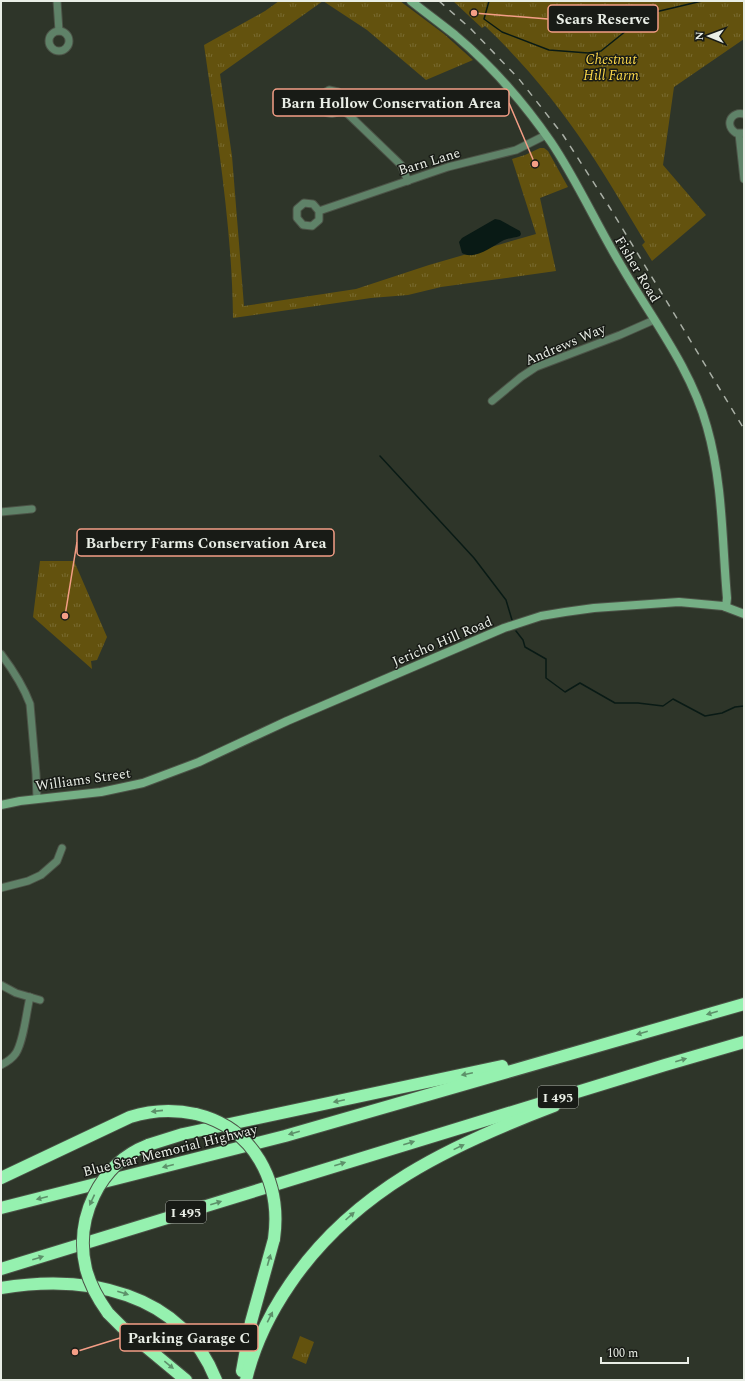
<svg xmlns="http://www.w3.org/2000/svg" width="745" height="1381" viewBox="0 0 745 1381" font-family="Spectral,serif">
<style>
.park{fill:url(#park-tufts)}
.water{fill:#091a15}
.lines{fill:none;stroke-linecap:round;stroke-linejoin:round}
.stream{stroke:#091a15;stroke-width:1.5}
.street-casing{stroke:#4c5347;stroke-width:9}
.secondary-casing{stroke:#4c5347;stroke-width:10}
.highway-casing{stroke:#4c5347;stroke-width:14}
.street{stroke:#5f8268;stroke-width:7}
.secondary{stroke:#75af85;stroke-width:8}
.highway{stroke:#95f1af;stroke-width:12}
.rail{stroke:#a9afa5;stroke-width:1.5;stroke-dasharray:7 7;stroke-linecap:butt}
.highway-bridge-casing{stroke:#4c5347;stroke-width:14;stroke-linecap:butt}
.highway-bridge{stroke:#95f1af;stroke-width:12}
.oneway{fill:#5d916a}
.labels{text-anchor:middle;stroke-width:3;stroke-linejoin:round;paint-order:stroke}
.shield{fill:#181b16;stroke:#aaafa8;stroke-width:1}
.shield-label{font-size:13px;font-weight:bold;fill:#e9eee6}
.park-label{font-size:14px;font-style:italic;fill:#fbd749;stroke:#181b16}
.street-label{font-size:14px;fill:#e9eee6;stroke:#181b16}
.leader{fill:none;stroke:#f49e86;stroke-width:1.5}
.callout-dot{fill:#f49e86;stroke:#181b16;stroke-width:1.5}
.callout{fill:#181b16;stroke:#f49e86;stroke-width:1.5}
.callout-label{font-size:15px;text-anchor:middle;font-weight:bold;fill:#e9eee6}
</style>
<defs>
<pattern id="park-tufts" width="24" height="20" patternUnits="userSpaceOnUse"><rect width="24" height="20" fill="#63520e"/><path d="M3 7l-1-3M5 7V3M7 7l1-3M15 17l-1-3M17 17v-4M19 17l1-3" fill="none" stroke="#796b31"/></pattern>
</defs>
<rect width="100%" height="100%" fill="#2e3529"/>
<g class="park">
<path d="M279,1H323L220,74L232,156L244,306L356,289L429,265L536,234L512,159L525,155L540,148H544L548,151L568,187L540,198L556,271L441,287L408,295L371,298L233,318C232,226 217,136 204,45L265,11Z"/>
<path d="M323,1H400L444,34L473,60L426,80L367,30Z"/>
<path d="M453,1H744V39L674,87L663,165L706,215L652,261L642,245L645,242C626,211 608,179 587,148C558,104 524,63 485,26L482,28Z"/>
<path d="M40,561H74L107,637L97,660L91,661L92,669L33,617Z"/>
<path d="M300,1336L314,1342L306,1364L292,1358Z"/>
</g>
<path class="water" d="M495,219L500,220L520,231L521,234L520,236C514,238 509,238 504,240C492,246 475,261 462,253L459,242L462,238Z"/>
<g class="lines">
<g class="stream">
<path d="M489,1L484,19L502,32L549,50L588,53L601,51L647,14L702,1"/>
<path d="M380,456L474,558L506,600L512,620"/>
<path d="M516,631L523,640L525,647L546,659V678L565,692L580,683L615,703H638L663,706L673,699L705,716L722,713L735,707L744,706"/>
</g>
<defs>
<g id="street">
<path d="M57,1L59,31"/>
<circle cx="59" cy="41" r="10"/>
<path d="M341,109L343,100L338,92L329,90L321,95C314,109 330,120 341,109L349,115L401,165L408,181"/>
<path d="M744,114C731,111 724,125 736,133H744"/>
<path d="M739,134L744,179"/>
<path d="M319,211V220L312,226L303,225L297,218V209L304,203L313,204L319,211L448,167L516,150L546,135"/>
<path d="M492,401L521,377L536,367L620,335L654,320"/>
<path d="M1,512L32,509"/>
<path d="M1,654C13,670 23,685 30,704L36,774L37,799"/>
<path d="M1,888L28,881L41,875L57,861L62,848"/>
<path d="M1,985L16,993L40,1000"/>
<path d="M1,1065C7,1062 12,1059 16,1053C24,1040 26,1013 30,997"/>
</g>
<g id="secondary">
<path d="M411,1C425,12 441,24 455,35C491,65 524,103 551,142C578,182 597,226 622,267C652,319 691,368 707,427C723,483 722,541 727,598L726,607"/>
<path d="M1,805L20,801L101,792L143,783L199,762L287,721L504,628L541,616L565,612L594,608L679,602L723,606L744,614"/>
</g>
<g id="highway">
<path d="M148,1145L183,1134L502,1066"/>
<path d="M1,1178L130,1117C152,1110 173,1109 196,1114"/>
<path d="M1,1208L285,1136L744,1004"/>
<path d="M1,1269L665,1065L744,1042"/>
<path d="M1,1288C86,1274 181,1291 216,1380"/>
<path d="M108,1313L122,1327L186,1380"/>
<path d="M242,1371L251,1322L274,1239"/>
<path d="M246,1380C254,1346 270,1313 290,1284C354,1190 451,1145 554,1106"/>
</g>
</defs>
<use href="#street" class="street-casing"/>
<use href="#secondary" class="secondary-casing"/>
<use href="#highway" class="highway-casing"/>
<use href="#street" class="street"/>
<use href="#secondary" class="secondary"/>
<use href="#highway" class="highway"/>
<path class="rail" d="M439,1L471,29L519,79L563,135L610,208L744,429"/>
<defs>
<g id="highway-bridge">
<path d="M196,1114C254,1128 282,1182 274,1239"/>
<path d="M108,1313C98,1299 90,1285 86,1269C74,1219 99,1164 148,1145"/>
</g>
</defs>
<use href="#highway-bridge" class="highway-bridge-casing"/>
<use href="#highway-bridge" class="highway-bridge"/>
</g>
<defs><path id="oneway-solid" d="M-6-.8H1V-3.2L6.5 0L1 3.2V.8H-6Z"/></defs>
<g class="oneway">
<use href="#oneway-solid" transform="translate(712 1013) rotate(164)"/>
<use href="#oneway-solid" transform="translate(642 1033) rotate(164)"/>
<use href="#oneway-solid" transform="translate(681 1060) rotate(-16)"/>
<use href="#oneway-solid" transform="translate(467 1074) rotate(168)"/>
<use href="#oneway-solid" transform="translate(339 1101) rotate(168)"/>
<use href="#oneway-solid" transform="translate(157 1111) rotate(174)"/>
<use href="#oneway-solid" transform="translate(294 1133) rotate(164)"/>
<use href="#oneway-solid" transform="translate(409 1143) rotate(-17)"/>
<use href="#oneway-solid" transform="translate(459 1147) rotate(-26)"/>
<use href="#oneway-solid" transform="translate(340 1164) rotate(-17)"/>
<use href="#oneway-solid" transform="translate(168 1166) rotate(166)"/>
<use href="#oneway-solid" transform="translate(42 1198) rotate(166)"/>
<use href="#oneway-solid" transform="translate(92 1200) rotate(115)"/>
<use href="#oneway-solid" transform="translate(216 1203) rotate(-17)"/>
<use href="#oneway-solid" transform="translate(350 1216) rotate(-42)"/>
<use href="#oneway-solid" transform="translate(38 1258) rotate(-17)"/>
<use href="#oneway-solid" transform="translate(269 1260) rotate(-74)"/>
<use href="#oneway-solid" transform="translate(123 1293) rotate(18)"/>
<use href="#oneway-solid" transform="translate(270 1317) rotate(-63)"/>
<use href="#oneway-solid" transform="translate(169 1365) rotate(39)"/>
</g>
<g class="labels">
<g class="shield">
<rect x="538" y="1086" width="40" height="22" rx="3"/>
<rect x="166" y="1201" width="40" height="22" rx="3"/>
</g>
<g class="shield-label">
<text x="558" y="1102">I 495</text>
<text x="186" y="1217">I 495</text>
</g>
<g class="park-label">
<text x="611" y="64">Chestnut<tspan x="611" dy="16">Hill Farm</tspan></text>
</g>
<g class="street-label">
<text transform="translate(429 161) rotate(-17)" y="5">Barn Lane</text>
<text transform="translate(638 269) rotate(59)" y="5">Fisher Road</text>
<text transform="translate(565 344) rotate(-23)" y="5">Andrews Way</text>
<text transform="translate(442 641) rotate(-23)" y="5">Jericho Hill Road</text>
<text transform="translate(83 779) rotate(-8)" y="5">Williams Street</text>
<text transform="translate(170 1150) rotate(-14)" y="5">Blue Star Memorial Highway</text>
</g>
</g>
<path class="leader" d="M474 13L548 19M535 164L509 103M65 616L77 542M75 1352L120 1338"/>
<g class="callout-dot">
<circle cx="474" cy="13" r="4"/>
<circle cx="535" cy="164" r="4"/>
<circle cx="65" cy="616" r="4"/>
<circle cx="75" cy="1352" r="4"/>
</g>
<g class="callout">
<rect x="548" y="5" width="110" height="27" rx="4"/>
<rect x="273" y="89" width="236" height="27" rx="4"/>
<rect x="77" y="529" width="257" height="27" rx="4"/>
<rect x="120" y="1324" width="138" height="27" rx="4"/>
</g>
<g class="callout-label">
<text x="603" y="24">Sears Reserve</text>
<text x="391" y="108">Barn Hollow Conservation Area</text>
<text x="206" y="548">Barberry Farms Conservation Area</text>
<text x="189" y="1343">Parking Garage C</text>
</g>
<rect width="745" height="1381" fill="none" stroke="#e9eee6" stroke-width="4"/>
<g transform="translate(709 36) rotate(271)" stroke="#181b16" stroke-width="3" paint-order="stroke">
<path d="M0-3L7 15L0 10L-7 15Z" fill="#e9eee6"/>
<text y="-6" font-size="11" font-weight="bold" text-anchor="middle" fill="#e9eee6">N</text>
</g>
<path d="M601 1357v6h87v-6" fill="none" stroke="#e9eee6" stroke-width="2"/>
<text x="607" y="1357" font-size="12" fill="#e9eee6" stroke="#181b16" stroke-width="3" paint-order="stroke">100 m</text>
</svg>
